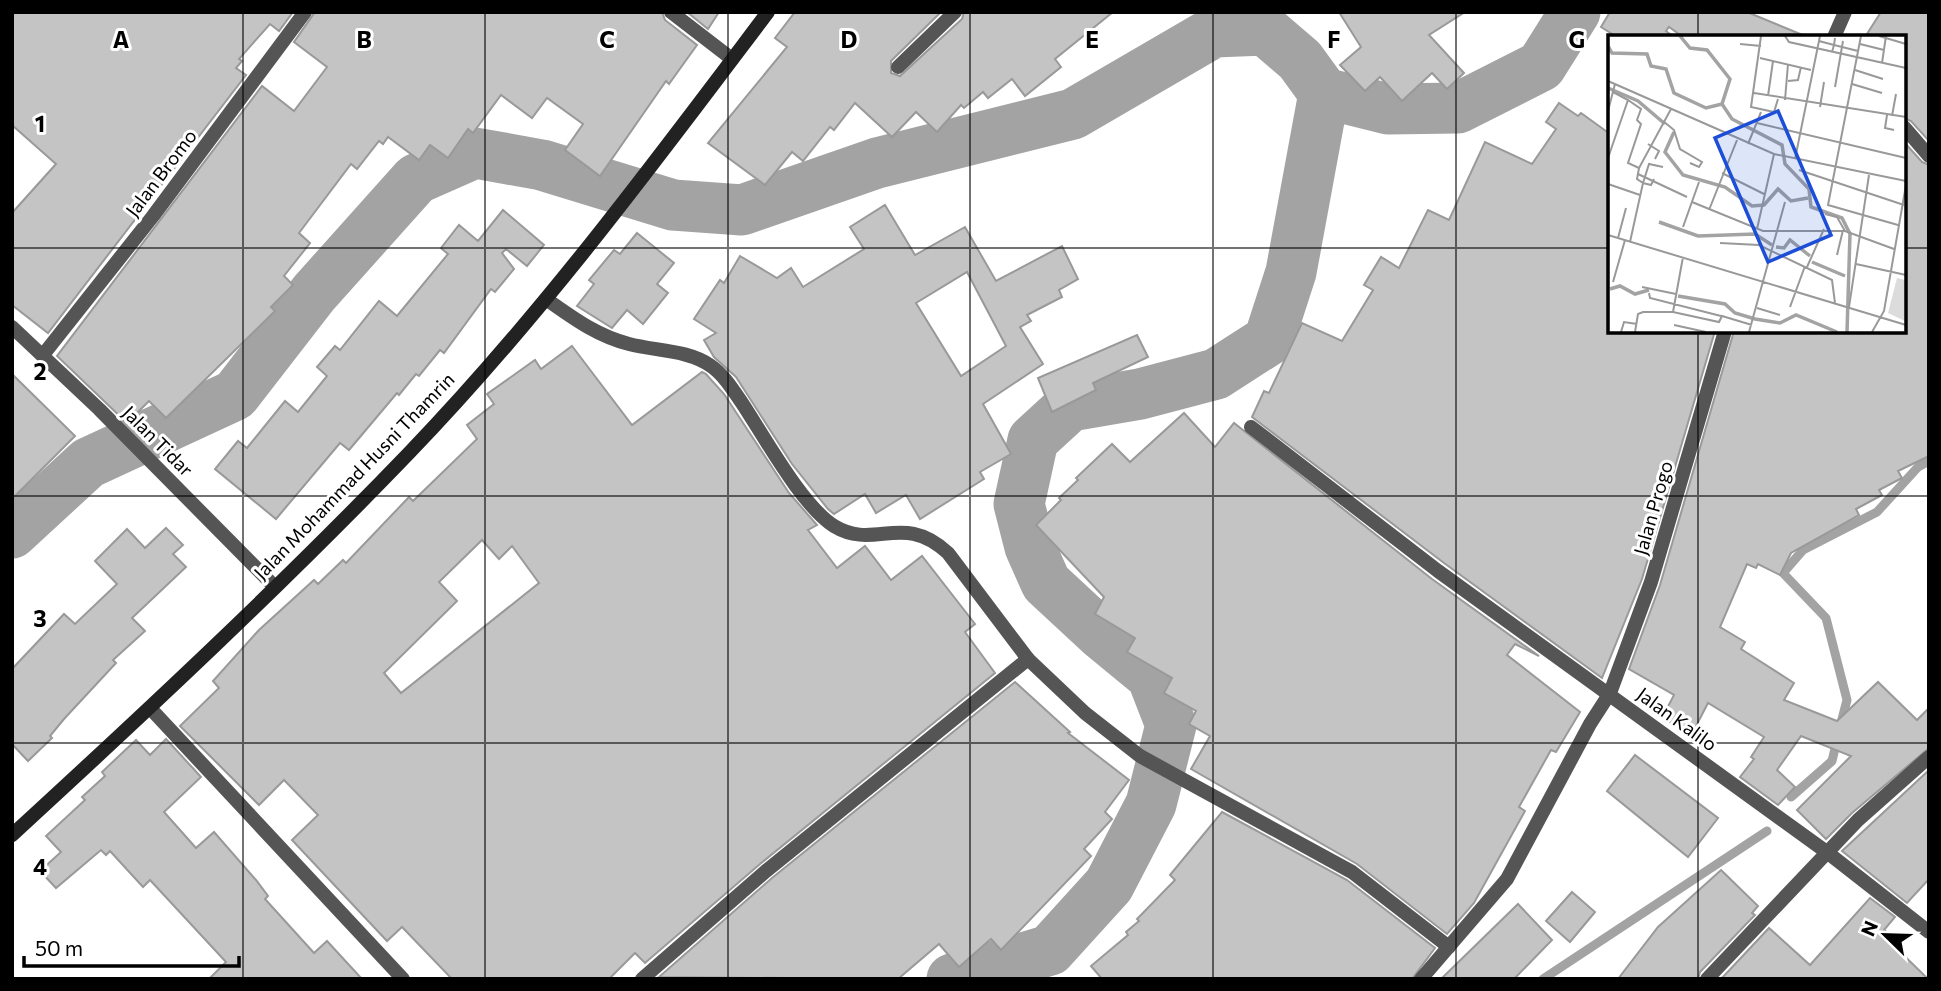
<svg xmlns="http://www.w3.org/2000/svg" width="1941" height="991" viewBox="0 0 1941 991" font-family="Commissioner,sans-serif">
<style>
.lines{fill:none;stroke-linecap:round;stroke-linejoin:round}
.stream{stroke:#a3a3a3;stroke-width:9}
.river{stroke:#a3a3a3;stroke-width:51}
.building{fill:#c4c4c4;stroke:#999;stroke-width:2;fill-rule:evenodd}
.street{stroke:#555;stroke-width:14}
.secondary{stroke:#222;stroke-width:14}
.grid{fill:none;stroke:#000;stroke-width:2;stroke-opacity:0.55}
.labels{text-anchor:middle;stroke-width:6;stroke-linejoin:round;paint-order:stroke}
.street-label{font-size:19px;fill:#000;stroke:#fff}
.inset-river{fill:none;stroke:#a3a3a3;stroke-width:3.5}
.inset-road{fill:none;stroke:#999;stroke-width:2}
.view{fill:#1d4ed8;fill-opacity:0.15;stroke:#1d4ed8;stroke-width:3.5}
.inset-edge{fill:none;stroke:#000;stroke-width:3.5}
.grid-label{font-size:23px;text-anchor:middle;font-weight:bold;fill:#000;stroke:#fff;stroke-width:6;stroke-linejoin:round;paint-order:stroke}
</style>
<rect width="100%" height="100%" fill="#fff"/>
<g class="lines">
<g class="stream">
<path d="M1840,727L1847,700L1826,618L1783,573L1803,550L1877,512L1918,467L1929,461"/>
<path d="M1791,797L1832,761L1837,740"/>
<path d="M1543,979L1767,831"/>
</g>
<g class="river">
<path d="M12,533L88,463L235,395L314,293L416,179L475,153L542,165L673,205L742,210L877,163L1073,114L1214,32L1265,30L1300,60L1324,93L1388,109L1458,108L1541,66L1575,12"/>
<path d="M952,979L1050,950L1109,885L1151,804L1171,725L1152,676L1101,634L1046,583L1030,547L1019,504L1033,440L1070,406L1140,394L1216,374L1269,340L1291,272L1324,93"/>
</g>
</g>
<g class="building">
<path d="M12,12H293L279,31L270,24L239,59L242,61L236,68L246,75L48,333L12,305V213L56,164L12,125Z"/>
<path d="M315,12H662L665,20L697,45L669,84L666,81L600,176L565,150L583,124L547,98L532,118L501,95L473,133L468,129L448,158L430,145L419,160L388,137L383,144L379,141L357,169L351,164L299,233L310,243L284,276L293,285L271,307L275,311L166,418L149,401L127,423L57,356L262,86L294,111L327,67L294,42Z"/>
<path d="M687,12H719L708,29Z"/>
<path d="M795,12H941L891,61V73L900,76L962,19L964,12H1113L1055,59L1061,67L1025,96L1012,79L988,98L983,92L964,108L961,105L937,132L916,112L892,137L855,103L834,130L830,127L803,161L792,152L765,185L708,143L787,47L775,38Z"/>
<path d="M1339,12H1465L1429,35L1464,73L1447,89L1432,73L1402,101L1380,77L1365,91L1340,65L1361,47Z"/>
<path d="M1610,12H1747L1805,36L1683,37L1669,27L1666,31L1674,37H1617L1601,27Z"/>
<path d="M1881,12H1929V141L1911,121L1904,118V37H1865Z"/>
<path d="M1559,103L1578,116L1581,113L1610,134V331H1715L1642,579L1602,678L1444,563L1252,417L1264,391L1269,393L1302,323L1342,341L1373,290L1364,285L1381,257L1399,268L1428,210L1449,220L1485,142L1532,164L1556,129L1546,122Z"/>
<path d="M1904,142L1922,162L1929,165V456L1898,471L1902,478L1879,490L1882,495L1856,509L1859,515L1791,553L1780,575L1758,564L1756,568L1747,564L1720,627L1745,642L1741,649L1794,683L1784,700L1837,721L1878,682L1917,720L1929,708V748L1852,813L1826,839L1797,810L1851,756L1801,736L1777,770L1795,787L1778,805L1740,777L1754,759L1751,757L1764,737L1708,703L1692,734L1662,718L1674,695L1629,669L1660,585L1734,331H1904Z"/>
<path d="M885,205L915,255L965,227L996,281L1062,246L1078,279L1059,290L1062,297L1027,315L1031,321L1020,327L1043,364L983,404L1011,454L980,472L984,479L920,519L906,495L876,513L865,494L834,514L828,509L792,464L736,377L714,357L704,340L716,333L694,319L720,280L724,283L740,256L777,278L791,268L803,287L864,249L850,227ZM967,272L1006,346L961,376L916,303Z"/>
<path d="M503,210L544,245L527,266L506,249L502,253L514,269L495,292L491,289L444,353L440,350L419,376L416,374L399,395L397,393L349,450L340,443L276,519L215,469L238,441L247,448L285,401L298,412L327,376L317,367L335,346L340,350L379,301L397,316L448,254L441,248L459,225L478,241Z"/>
<path d="M637,233L674,263L657,284L668,293L643,324L627,310L612,328L577,306L594,284L589,280L614,250L620,254Z"/>
<path d="M1137,335L1148,357L1093,383L1096,390L1052,412L1038,378Z"/>
<path d="M572,346L632,425L702,372L706,374L724,394L789,493L817,525L808,530L837,568L865,546L891,580L922,556L975,624L965,632L995,673L760,864L645,963L635,953L609,979H452L402,927L387,941L292,840L318,815L284,780L259,805L180,726L219,688L213,681L259,630L314,580L318,584L343,560L346,563L409,497L413,501L477,439L467,425L494,404L487,394L535,360L541,369ZM482,540L499,559L512,546L539,583L401,693L384,673L457,601L439,582Z"/>
<path d="M12,374L75,436L12,499Z"/>
<path d="M1184,413L1215,447L1234,423L1432,579L1539,656L1515,644L1507,655L1580,712L1556,752L1551,750L1519,807L1525,811L1474,903L1447,934L1357,864L1191,769L1210,736L1189,724L1196,711L1164,693L1172,678L1127,652L1135,638L1095,614L1104,597L1036,525L1061,500L1059,498L1078,480L1076,478L1112,444L1130,462Z"/>
<path d="M166,528L183,545L173,554L186,567L132,618L145,631L113,660L116,663L64,719L50,736L52,738L28,761L12,744V669L64,614L75,624L117,584L95,561L127,529L145,548Z"/>
<path d="M1015,682L1070,732L1068,733L1129,780L1105,812L1112,819L1084,849L1091,856L1001,950L991,939L959,967L939,944L898,979L659,977L772,878Z"/>
<path d="M166,739L201,777L164,812L196,848L214,832L256,880L268,896L265,899L314,953L327,941L362,979H209L226,962L150,880L143,887L110,851L106,855L101,850L56,888L40,871L61,852L46,836L85,800L82,797L105,776L102,772L136,740L150,755Z"/>
<path d="M1635,755L1718,818L1688,857L1607,791Z"/>
<path d="M1929,770V879L1907,903L1842,851Z"/>
<path d="M1222,812L1347,880L1435,948L1412,979H1102L1091,966L1128,935L1126,932L1139,921L1137,919L1175,880L1170,875Z"/>
<path d="M1721,870L1758,906L1752,913L1755,915L1700,972L1698,979H1618L1658,927Z"/>
<path d="M1572,892L1595,912L1570,942L1546,921Z"/>
<path d="M1870,898L1895,917L1884,930L1887,932L1884,936L1928,979H1721L1769,928L1810,965Z"/>
<path d="M1518,904L1552,940L1514,979H1441Z"/>
</g>
<g class="lines">
<g class="street">
<path d="M671,12L732,59"/>
<path d="M1834,37L1845,12"/>
<path d="M898,67L955,12"/>
<path d="M1904,127L1929,156"/>
<path d="M546,299C573,318 597,336 629,344C656,351 689,350 711,366C724,375 733,390 742,403C764,436 802,506 834,526C875,551 903,511 948,553L1028,659L1085,713L1140,756L1352,872L1449,947"/>
<path d="M12,327L99,409L274,586"/>
<path d="M43,355L153,216L305,12"/>
<path d="M1251,427L1438,571L1828,853L1929,932"/>
<path d="M150,708L403,979"/>
<path d="M642,979L766,871L1028,659"/>
<path d="M1421,979L1507,879L1590,724L1610,693L1651,582L1725,331"/>
<path d="M1707,979L1858,820L1929,757"/>
</g>
<path class="secondary" d="M12,835C147,711 282,585 409,453C541,316 654,163 768,12"/>
</g>
<path class="grid" d="M243,12V979M485,12V979M728,12V979M970,12V979M1213,12V979M1456,12V979M1698,12V37M12,248H1610M1904,248H1929M1698,331V979M12,496H1929M12,743H1929"/>
<g class="labels">
<g class="street-label">
<text transform="translate(161 173) rotate(-53)" y="7">Jalan Bromo</text>
<text transform="translate(158 441) rotate(45)" y="7">Jalan Tidar</text>
<text transform="translate(354 476) rotate(-46)" y="7">Jalan Mohammad Husni Thamrin</text>
<text transform="translate(1653 508) rotate(-74)" y="7">Jalan Progo</text>
<text transform="translate(1677 719) rotate(36)" y="7">Jalan Kalilo</text>
</g>
</g>
<g transform="translate(1608 35)">
<rect width="298" height="298" fill="#fff"/>
<path d="M289,243L297,245V286L280,278Z" fill="#dcdcdc"/>
<path class="inset-river" d="M0,11L4,18L39,19L43,31L58,34L66,58L98,73L114,69L122,44L99,15L82,13L72,1M0,53L30,66L57,89M114,69L124,84L174,110L177,129L201,154L203,172L234,183L242,199L239,297M66,97L57,117L75,140L117,152L144,171L156,170L170,154L183,166L200,163M51,187L90,201L147,199L164,210M168,212L176,213L182,205L202,221M204,227L237,241M2,254L12,251L27,259L41,255M70,261L117,269L127,278L147,284L172,288L188,280L229,297"/>
<path class="inset-road" d="M153,1L143,72L166,77L170,64M177,1L181,7L298,33M253,1L220,170L290,190M271,1L298,9M227,3L226,10L250,16M211,6L226,10L224,17M132,9L153,11M252,9L276,15M152,23L203,35M274,28L278,1M247,35L275,44M0,46L166,119L298,146M180,46L190,45L193,32M244,49L274,58M227,52L235,6M146,58L298,82M160,61L165,26M20,65L33,74L29,85L33,89L20,128L31,133M177,65L180,29M212,72L216,47M0,76L7,49M279,80L277,93L286,95M284,81L288,59M55,86L66,95L72,114L94,127L91,132L82,128M149,88L298,123M40,109L51,116L47,124M140,109L153,77M0,123L20,65L5,57M187,124L212,1M191,135L296,170M114,138L156,159M30,139L79,162M46,144L43,150L35,148L41,129L55,132M0,149L32,160M84,167L155,196H237L286,214M101,175L129,105M217,179L229,182L237,196M75,192L91,147M149,194L166,119M0,200L298,290M10,203L18,173M22,207L35,148L29,144L31,133L63,74M112,208L151,210L224,245L227,268M229,220L235,195M248,229L298,240M199,232L216,194M5,247L17,205M34,252L68,259M41,258L42,263L113,281M182,272L197,231M241,272L261,140M149,273L172,280M65,277L75,222M66,290L98,297M13,297L16,287L29,289M27,297L30,279L35,277H65L111,287L114,281L144,290M141,297L177,167M264,297L276,276L298,150"/>
<path class="view" d="M170,76L223,200L160,227L107,103Z"/>
<rect width="298" height="298" class="inset-edge"/>
</g>
<g class="grid-label">
<text x="121" y="48">A</text>
<text x="364" y="48">B</text>
<text x="607" y="48">C</text>
<text x="849" y="48">D</text>
<text x="1092" y="48">E</text>
<text x="1334" y="48">F</text>
<text x="1577" y="48">G</text>
<text x="40" y="132">1</text>
<text x="40" y="380">2</text>
<text x="40" y="627">3</text>
<text x="40" y="875">4</text>
</g>
<rect width="1941" height="991" fill="none" stroke="#000000" stroke-width="28"/>
<g transform="translate(1885 935) rotate(293)" stroke="#ffffff" stroke-width="5" paint-order="stroke">
<path d="M0-5L12 26L0 18L-12 26Z" fill="#000000"/>
<text y="-10" font-size="19" font-weight="bold" text-anchor="middle" fill="#000000">N</text>
</g>
<path d="M24 956v10h215v-10" fill="none" stroke="#000000" stroke-width="3.5"/>
<text x="35" y="956" font-size="21" fill="#000000" stroke="#ffffff" stroke-width="5" paint-order="stroke">50 m</text>
</svg>
